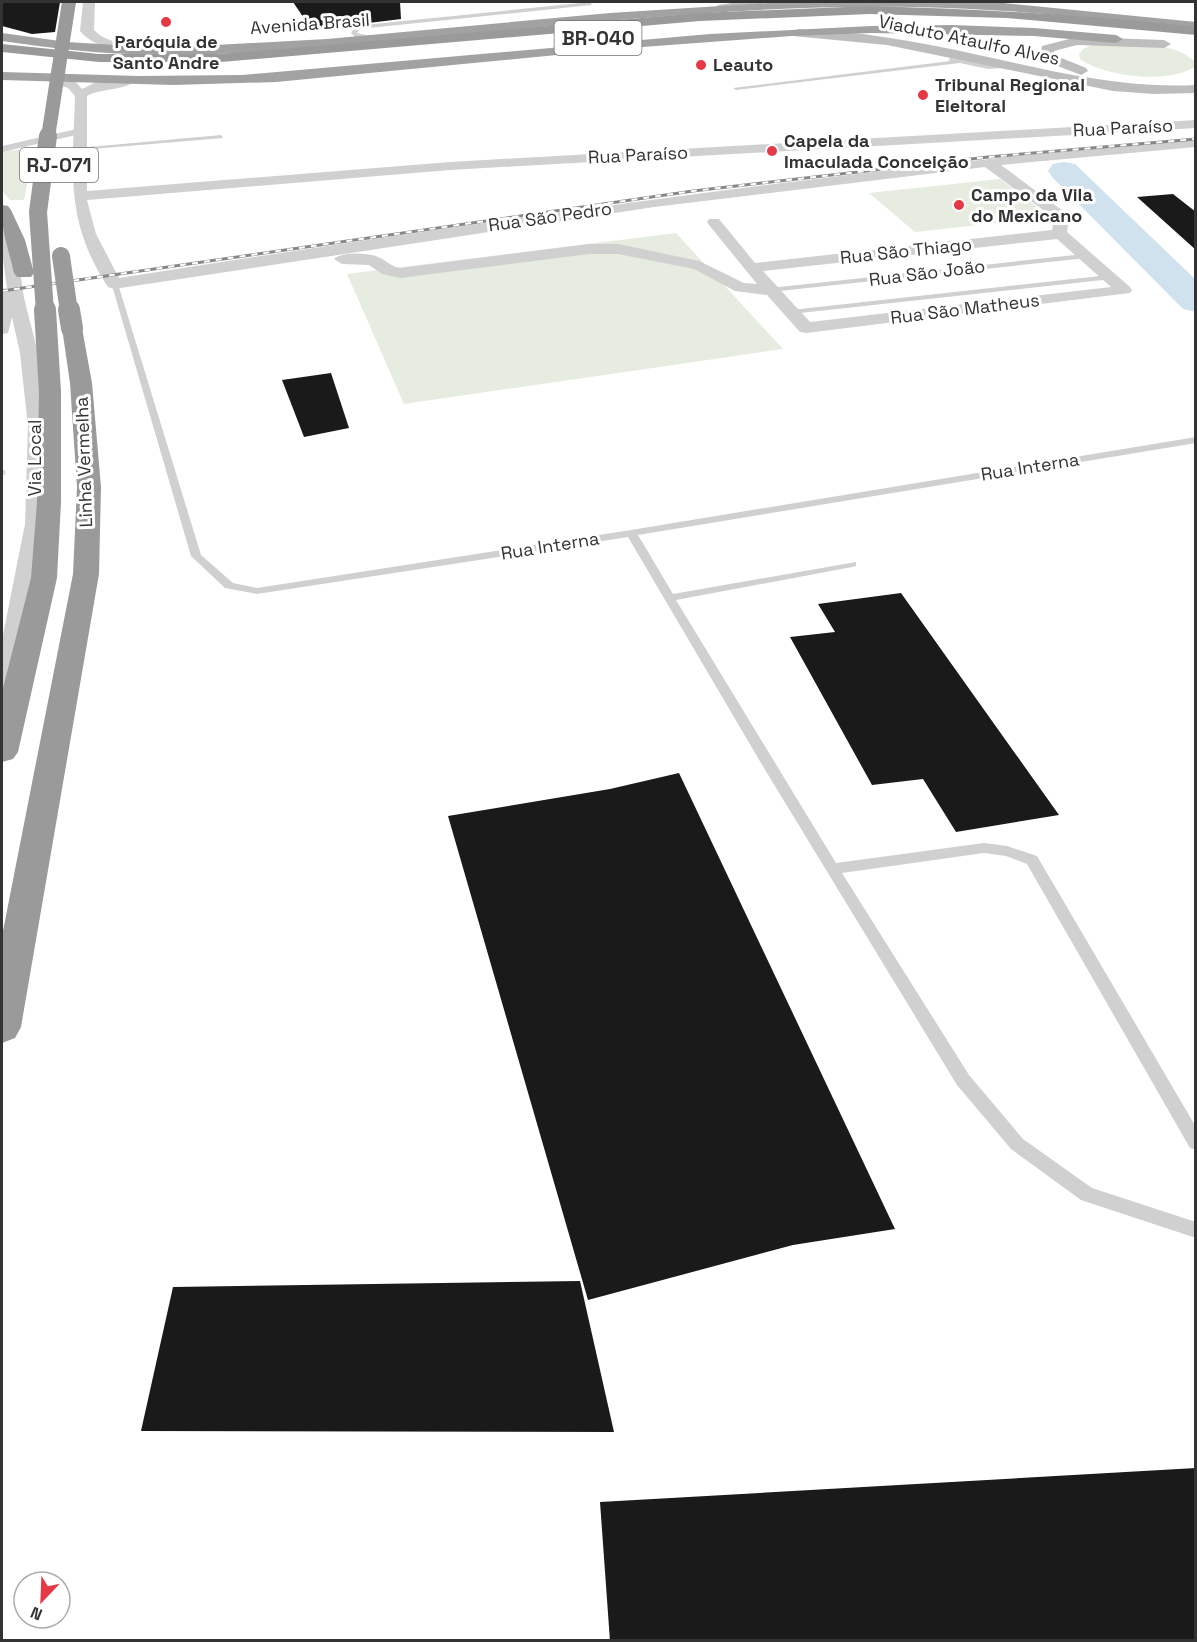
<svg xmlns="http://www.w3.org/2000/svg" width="1197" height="1642" viewBox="0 0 1197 1642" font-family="'Space Grotesk',sans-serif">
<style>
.green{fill:#e6ecdf}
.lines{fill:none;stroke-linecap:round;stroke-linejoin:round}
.stream{fill:#cfe2ee;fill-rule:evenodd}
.river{fill:#cfe2ee;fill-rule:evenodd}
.building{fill:#1a1a1a}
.service{fill:#d0d0d0;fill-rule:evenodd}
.pedestrian{fill:#d0d0d0;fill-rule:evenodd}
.minor{fill:#d0d0d0;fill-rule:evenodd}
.tertiary{fill:#d0d0d0;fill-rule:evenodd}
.secondary{fill:#bdbdbd;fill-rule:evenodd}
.trunk{fill:#a2a2a2;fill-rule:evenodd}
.motorway{fill:#9a9a9a;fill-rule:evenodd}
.rail-casing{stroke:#888;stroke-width:3}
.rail{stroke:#fff;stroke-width:2;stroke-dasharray:6;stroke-linecap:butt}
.motorway-bridge-far2{stroke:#9a9a9a;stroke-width:14}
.motorway-bridge-far1{stroke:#9a9a9a;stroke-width:18}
.motorway-bridge{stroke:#9a9a9a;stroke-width:22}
.poi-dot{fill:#e63946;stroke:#fff;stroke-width:2}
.labels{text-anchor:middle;stroke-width:6;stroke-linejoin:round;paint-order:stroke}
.far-street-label{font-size:18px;fill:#333;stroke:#fff}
.far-poi-label{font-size:18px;font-weight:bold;fill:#333;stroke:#fff;text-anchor:start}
.shield{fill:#fff;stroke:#707070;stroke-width:1.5}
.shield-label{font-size:20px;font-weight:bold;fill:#333}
</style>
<rect width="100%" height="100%" fill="#fff"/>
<g class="green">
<path d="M1092,45C1124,46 1171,38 1195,62V67C1167,84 1106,77 1080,59L1079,54L1083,49Z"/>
<path d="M34,149L24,200H10L2,191V151Z"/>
<path d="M1000,179L1051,217L915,232L869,193Z"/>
<path d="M676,233L783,349L404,404L347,274Z"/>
</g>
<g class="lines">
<path class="stream" d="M2,470H5L6,474L2,476Z"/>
<path class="river" d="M1064,162L1075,164L1196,280V312L1183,309L1053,178L1048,171L1053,164Z"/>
</g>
<g class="building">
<path d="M12,2H60L55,32L32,34L2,26V3Z"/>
<path d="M293,2H400L401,19L312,30Z"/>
<path d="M1173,194L1196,212V250L1137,197Z"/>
<path d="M331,373L349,428L304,437L282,380Z"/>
<path d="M901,593L1059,815L956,832L923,779L872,785L790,637L835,632L818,604Z"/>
<path d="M679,773L895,1229L793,1245L588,1300L448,816L610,789Z"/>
<path d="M580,1281L614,1432L141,1431L173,1287Z"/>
<path d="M1196,1468V1641H610L600,1502Z"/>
</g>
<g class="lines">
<g class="service">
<path d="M590,2L592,5L359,29L357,33L374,37L372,40L355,37L351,33L355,27L364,25Z"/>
<path d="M951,58L988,65L1015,67L988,69L960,63L736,90L733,88L950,61L948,60Z"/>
<path d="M221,135L223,138L81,150L78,148Z"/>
<path d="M1084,254H1087V258L770,292L766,290L770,288Z"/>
<path d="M1109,275H1112V279L791,314L787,312L791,310Z"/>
<path d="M111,282L118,284L201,555L233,583L257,588L631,530L1196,437V443L638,535L673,594L856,562V566L852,567L676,600L836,863L984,843L1007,846L1037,856L1196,1127V1150L1190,1148L1027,864L1006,856L984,853L842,873L969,1075L1023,1139L1092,1188L1196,1222V1238L1081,1200L1011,1149L957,1085L761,763L628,537L257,594L225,588L191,556Z"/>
</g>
<path class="pedestrian" d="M81,128L86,131L85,133L2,152V146Z"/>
<g class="minor">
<path d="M49,74L76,82L82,89L94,83L129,77L135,81C123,91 101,88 87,96V191L450,162L1196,120V128L450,170L87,200L96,234L119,278C477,222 835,170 1196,139V147L1001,165L1067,214L1069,217L1067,232L1130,287L1132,290L1130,293L806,333L800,332L767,295L735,291L694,269L618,254H589L400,278L382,274L369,265L342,264L334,259C341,252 368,252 378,257C386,260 391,267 400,268L589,244H618L699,261L744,283L757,284L709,225L707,222L709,219H719L755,263L1052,230L1054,218L985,167L654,207L114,289L108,287C64,221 73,170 75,96L68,88L45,80V76ZM1057,239L1111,287L810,322L763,271Z"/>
<path d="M2,230L7,231L17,250L24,298L38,353L46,427L45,524L29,621L14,683L11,688L2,691V640L25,524L28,427L20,353L12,317L8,333L2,334V288L7,289L2,251Z"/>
</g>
<path class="tertiary" d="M83,2H95L94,30C110,46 131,43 152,48L154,51L152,54C131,59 93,47 80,31Z"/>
<g class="secondary">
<path d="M739,2H766L760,6L722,12L716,8L718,5Z"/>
<path d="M798,29C858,31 916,41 974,54C1048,70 1120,89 1196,85V93L1154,94L1113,91L887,45L793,36L791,33Z"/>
<path d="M1077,37L1164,40L1171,44L1164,48L1077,45L1054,51V55L1086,68L1088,71L1081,75L1042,60L1040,57L1042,46Z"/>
</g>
<g class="trunk">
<path d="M785,2H994L1196,22V30C1102,18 1008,9 914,7C811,5 709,12 607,21C450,34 291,59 133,54C89,53 45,47 2,41V33L67,42L132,46H197L327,39L610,13Z"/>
<path d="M952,25L1034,28L1116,35L1123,39L1116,43L1034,36L871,33L791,36L629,48L276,82L173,85L2,80V72L139,76L242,75L710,34L871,26Z"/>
</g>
<g class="motorway">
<path d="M870,6C979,9 1087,15 1196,27V35L1007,18L870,14L700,21L221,62H99L2,52V44L99,54H221L700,13Z"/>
<path d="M2,205L8,206L11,210L25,240L34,273L31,277H17L14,273C9,250 0,228 2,205Z"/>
<path d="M72,322L79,324L82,328L92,383L101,487L99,574L21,1027L15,1038L2,1043V936L73,574L77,487L70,383L62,328L65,324Z"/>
<path d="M50,385L58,387L61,392V502L57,578L18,752L13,759L2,762V692L31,578L37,502L39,392L42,387Z"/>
</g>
<defs>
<path id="rail" d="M2,291L693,191L988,157L1196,139"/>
</defs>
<use href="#rail" class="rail-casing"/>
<use href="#rail" class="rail"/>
<path class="motorway-bridge-far2" d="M48,137L69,2"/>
<g class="motorway-bridge-far1">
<path d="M61,256L69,312"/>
<path d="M45,312L38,212L48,136"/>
</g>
<g class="motorway-bridge">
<path d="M45,310L50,392"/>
<path d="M69,310L72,328"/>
</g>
</g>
<g class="poi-dot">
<circle cx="166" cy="22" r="6"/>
<circle cx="701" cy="65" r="6"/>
<circle cx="923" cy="95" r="6"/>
<circle cx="772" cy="151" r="6"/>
<circle cx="959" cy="205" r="6"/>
</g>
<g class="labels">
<g class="far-street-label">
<text transform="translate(310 24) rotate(-4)" y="6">Avenida Brasil</text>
<text transform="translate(969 40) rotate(12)" y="6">Viaduto Ataulfo Alves</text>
<text transform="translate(1123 128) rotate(-3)" y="6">Rua Paraíso</text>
<text transform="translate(638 155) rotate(-3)" y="6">Rua Paraíso</text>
<text transform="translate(550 217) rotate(-8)" y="6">Rua São Pedro</text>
<text transform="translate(906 251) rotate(-6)" y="6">Rua São Thiago</text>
<text transform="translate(927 273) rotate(-7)" y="6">Rua São João</text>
<text transform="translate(965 309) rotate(-7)" y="6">Rua São Matheus</text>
<text transform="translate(35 458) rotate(-90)" y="6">Via Local</text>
<text transform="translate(84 462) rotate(-92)" y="6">Linha Vermelha</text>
<text transform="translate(1030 467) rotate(-9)" y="6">Rua Interna</text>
<text transform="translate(550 546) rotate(-9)" y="6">Rua Interna</text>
</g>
<g class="far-poi-label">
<text x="166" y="48" text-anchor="middle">Paróquia de<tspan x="166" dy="21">Santo Andre</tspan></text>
<text x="713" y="71">Leauto</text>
<text x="935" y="91">Tribunal Regional<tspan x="935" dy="21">Eleitoral</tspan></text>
<text x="784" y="147">Capela da<tspan x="784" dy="21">Imaculada Conceição</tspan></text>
<text x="971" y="201">Campo da Vila<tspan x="971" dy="21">do Mexicano</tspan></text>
</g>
<g class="shield">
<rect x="554.5" y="21" width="87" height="34" rx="4.5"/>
<rect x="20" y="148" width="78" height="34" rx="4.5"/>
</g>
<g class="shield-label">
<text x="598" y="45">BR-040</text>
<text x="59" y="172">RJ-071</text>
</g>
</g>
<rect width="1197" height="1642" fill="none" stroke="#333333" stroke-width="6"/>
<g transform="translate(42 1600) rotate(203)"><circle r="28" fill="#ffffff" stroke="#adadad" stroke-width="1.5"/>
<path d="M0-4.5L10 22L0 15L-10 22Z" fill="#e63946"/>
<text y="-9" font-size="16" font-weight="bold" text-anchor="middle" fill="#333333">N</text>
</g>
</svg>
